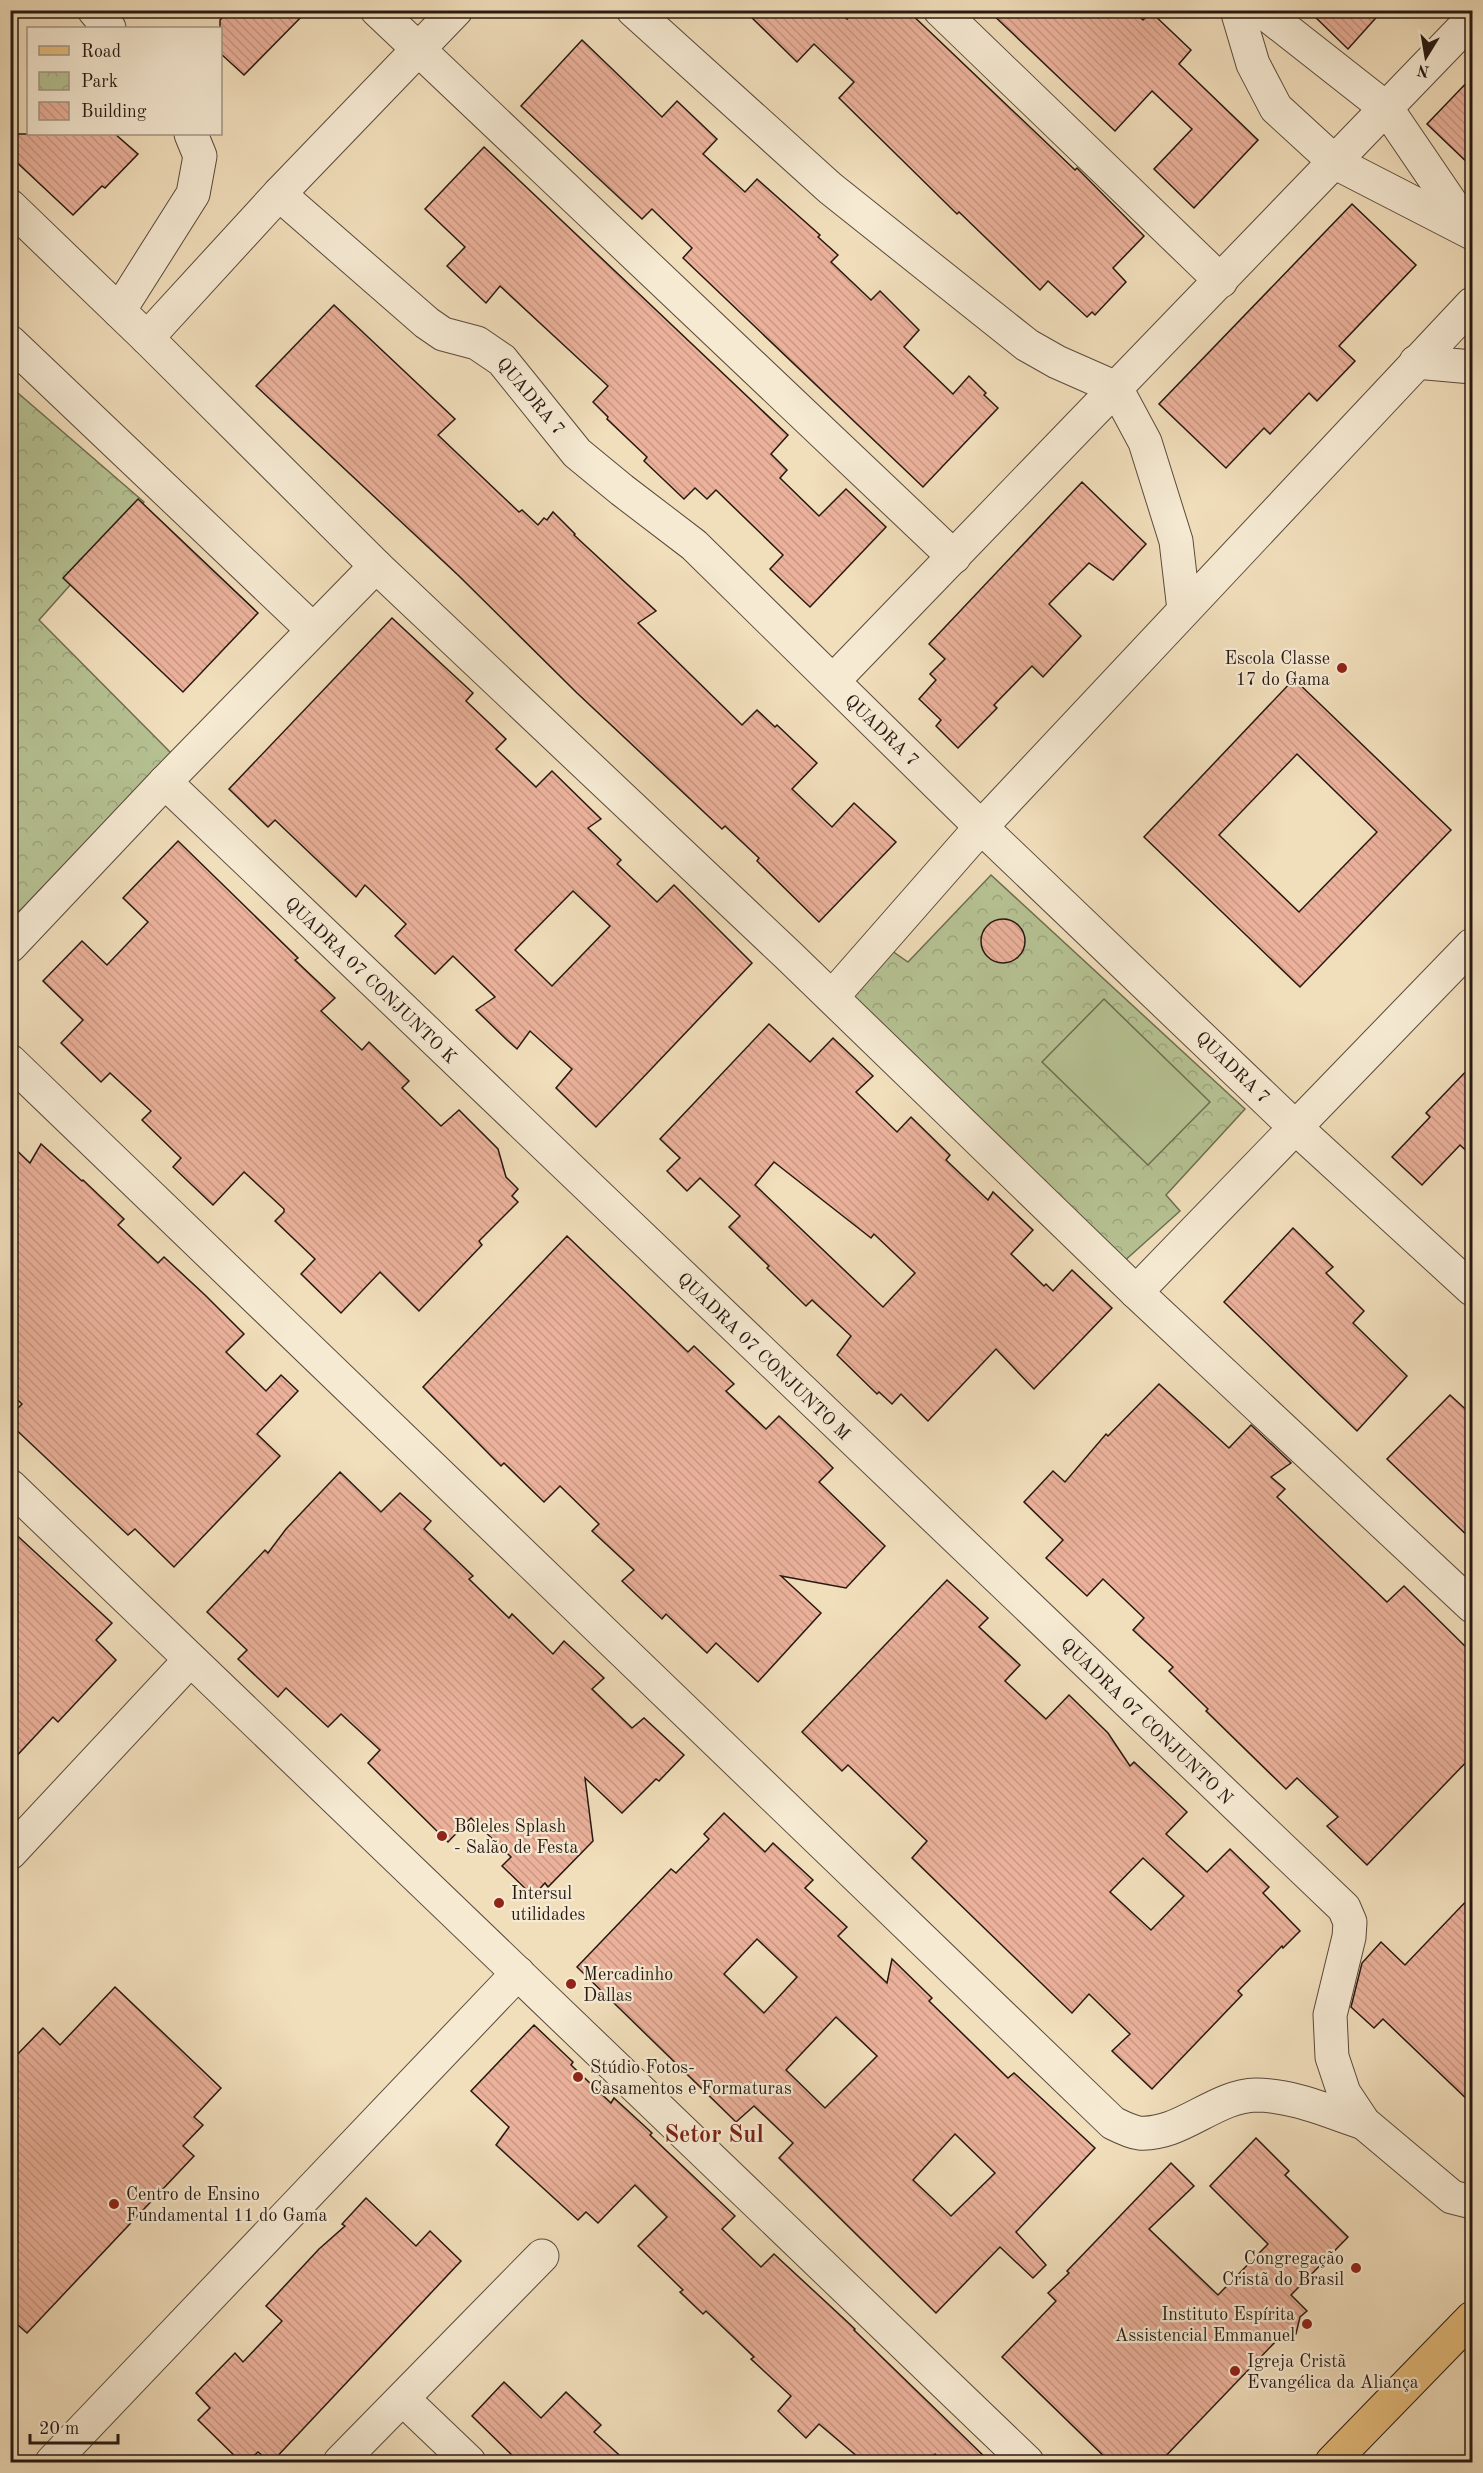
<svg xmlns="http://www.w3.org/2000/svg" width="1483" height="2473" viewBox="0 0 1483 2473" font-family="'Old Standard TT',serif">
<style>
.park{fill:url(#park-crowns);stroke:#6e6e52;stroke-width:1.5}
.pitch{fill:#b6c293;stroke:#6e6e52;stroke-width:1.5}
.building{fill:url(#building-back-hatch);stroke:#271912;stroke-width:1.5;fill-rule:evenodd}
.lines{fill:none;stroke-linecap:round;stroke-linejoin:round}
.minor-casing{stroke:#5a4a3c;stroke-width:35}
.major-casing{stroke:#271912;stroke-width:35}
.minor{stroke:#f6ead3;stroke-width:33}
.major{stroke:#e8bf7e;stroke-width:33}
.poi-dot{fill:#8f2418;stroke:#f6ead3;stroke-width:2}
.labels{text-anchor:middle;stroke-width:4.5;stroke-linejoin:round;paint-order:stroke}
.street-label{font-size:18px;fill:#271912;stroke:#f6ead3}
.poi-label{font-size:18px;fill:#271912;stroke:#f6ead3;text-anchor:start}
.district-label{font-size:24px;font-weight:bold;fill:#7a1f14;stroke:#f6ead3}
</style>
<defs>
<pattern id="park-crowns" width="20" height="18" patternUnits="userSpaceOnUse" patternTransform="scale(1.5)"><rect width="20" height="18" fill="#b6c293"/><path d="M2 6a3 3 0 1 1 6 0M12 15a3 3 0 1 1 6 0" fill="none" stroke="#9ca67e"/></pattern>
<pattern id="building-back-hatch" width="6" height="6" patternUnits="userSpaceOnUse" patternTransform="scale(1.5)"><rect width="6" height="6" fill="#ebb19b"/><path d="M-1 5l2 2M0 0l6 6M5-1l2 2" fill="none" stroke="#ca9884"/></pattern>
</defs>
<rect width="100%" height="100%" fill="#f1debb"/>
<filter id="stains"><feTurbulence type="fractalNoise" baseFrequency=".00333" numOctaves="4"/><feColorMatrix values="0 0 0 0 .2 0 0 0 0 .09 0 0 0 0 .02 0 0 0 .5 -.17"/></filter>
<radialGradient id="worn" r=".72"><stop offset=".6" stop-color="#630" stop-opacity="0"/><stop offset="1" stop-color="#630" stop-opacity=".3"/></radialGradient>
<g class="park">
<path d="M11,387L144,502L39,620L171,753L11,920Z"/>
<path d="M991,875L1245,1109L1166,1195L1180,1211L1122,1263L843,996L882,944L908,962Z"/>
</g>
<path class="pitch" d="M1104,999L1210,1102L1148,1165L1042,1062Z"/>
<g class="building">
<path d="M230,10H308L244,75L220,53V20Z"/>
<path d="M744,10H838L847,19L854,10H907L1075,170L1077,168L1144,236L1113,268L1126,282L1095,315L1092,312L1087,317L1048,281L1040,290L959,212L957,214L839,98L854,82L814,44L797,62Z"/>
<path d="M988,10H1132L1143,20L1151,12L1191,50L1179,64L1258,140L1194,208L1154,169L1192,129L1152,91L1115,131Z"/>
<path d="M1308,10H1383L1348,49Z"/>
<path d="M582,40L662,117L677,101L717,139L703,154L745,192L757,179L820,235L818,237L838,255L831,262L871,300L880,291L919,330L904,347L953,394L969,376L986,393L984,395L998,408L923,487L683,258L692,248L652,209L642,219L521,106Z"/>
<path d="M1473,76V168L1427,124Z"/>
<path d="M10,134H115L138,154L105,188L102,186L73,215L10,156Z"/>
<path d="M484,147L788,435L771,454L787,470L780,478L819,516L846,489L886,527L810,607L770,569L783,555L716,490L707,499L695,488L684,499L644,461L647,457L607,419L608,417L593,402L608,386L500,286L486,303L447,266L465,247L425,209Z"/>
<path d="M1352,204L1416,265L1339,346L1355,361L1317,401L1309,393L1270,434L1264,428L1226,468L1159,404Z"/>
<path d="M334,305L455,419L438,435L519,512L522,510L538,525L544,518L547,520L553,512L575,534L574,535L656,611L638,623L742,725L757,710L775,727L777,725L817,763L792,789L832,827L854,803L896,842L819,922L757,861L759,858L725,826L722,829L577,693L459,576L256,386Z"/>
<path d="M1082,482L1146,544L1113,580L1089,563L1049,604L1081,636L1043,677L1032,666L994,705L997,708L958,748L936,726L941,720L919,699L936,680L930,674L945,659L929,644Z"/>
<path d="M138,499L258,613L183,692L63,578Z"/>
<path d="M392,618L473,693L466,701L506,739L496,749L536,787L552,771L601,819L588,828L621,860L617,864L657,902L674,885L752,963L596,1127L556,1088L572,1069L530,1031L517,1049L507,1040L476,1010L495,997L453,956L435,974L395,936L406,924L365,885L356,897L275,820L268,827L229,789ZM573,891L610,926L552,986L515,950Z"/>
<path d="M1294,679L1451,830L1300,987L1144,837ZM1297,754L1377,832L1299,912L1219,835Z"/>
<path d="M178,841L298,958L295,960L335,998L321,1011L362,1050L369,1042L409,1081L402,1088L441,1126L459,1110L498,1149L506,1177L518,1189L512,1196L518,1202L479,1241L482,1245L419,1311L380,1272L341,1313L301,1274L315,1259L275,1221L284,1212V1209L244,1172L213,1205L173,1167L181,1158L142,1120L151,1111L110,1073L101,1082L61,1043L83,1020L43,981L82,941L107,965L148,922L123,898Z"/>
<circle cx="1003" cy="941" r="22"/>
<path d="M769,1024L810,1062L833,1038L873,1076L856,1092L897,1132L911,1117L950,1155L946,1160L988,1200L993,1192L1033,1230L1011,1254L1044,1286L1046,1284L1053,1291L1072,1270L1112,1308L1034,1389L996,1349L928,1421L901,1394L892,1404L879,1392L877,1394L837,1355L851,1336L812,1300L806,1306L767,1268L769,1266L729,1227L740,1216L700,1178L687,1191L667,1171L680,1158L660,1139ZM774,1162L871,1238L874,1234L915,1273L883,1307L755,1185Z"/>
<path d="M1473,1064V1157L1460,1145L1422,1185L1392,1157L1430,1117L1426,1113Z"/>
<path d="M10,1144L30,1163L41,1144L82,1181L83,1180L124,1219L118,1225L158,1263L164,1257L205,1295L244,1334L226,1352L266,1391L281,1375L298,1391L257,1434L280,1456L174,1567L135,1529L128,1535L10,1424V1416L22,1404L10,1393Z"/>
<path d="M1293,1228L1333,1267L1326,1273L1364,1311L1353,1323L1407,1376L1357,1431L1224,1302Z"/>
<path d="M567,1236L688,1352L694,1346L734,1384L726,1391L766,1429L779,1416L819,1454L833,1468L819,1482L885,1546L846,1588L781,1576L821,1613L758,1682L716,1643L707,1653L666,1614L662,1619L622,1581L634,1570L592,1531L599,1524L560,1486L544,1502L504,1463L501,1466L491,1456L423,1387Z"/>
<path d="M1159,1384L1229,1448L1251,1425L1291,1463L1271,1477L1285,1489L1277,1497L1387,1602L1404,1586L1473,1654V1755L1367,1865L1327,1826L1338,1817L1297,1778L1286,1789L1206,1711L1208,1709L1169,1671L1173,1667L1133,1630L1144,1618L1103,1579L1087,1596L1046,1558L1063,1540L1024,1502L1053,1471L1065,1482L1106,1434L1108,1436Z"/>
<path d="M1450,1395L1473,1416V1541L1387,1459Z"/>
<path d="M340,1472L381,1512L400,1493L431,1521L424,1529L473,1576L469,1579L509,1618L512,1614L553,1654L564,1641L604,1678L592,1689L632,1728L644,1718L684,1755L659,1781L656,1779L622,1813L585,1778L593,1841L548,1887L545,1883L533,1896L502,1866L511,1857L471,1818L448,1842L368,1763L380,1750L341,1714L328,1727L286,1688L278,1697L238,1659L247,1650L207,1612L265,1550L268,1553L286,1529Z"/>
<path d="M10,1529L112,1623L96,1640L116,1660L58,1722L53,1717L10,1763Z"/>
<path d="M947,1580L988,1618L979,1627L1020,1665L1005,1681L1046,1719L1069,1695L1108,1733L1130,1766L1134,1762L1187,1812L1166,1834L1207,1872L1230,1849L1269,1887L1263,1893L1300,1931L1283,1948L1282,1946L1238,1991L1242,1995L1152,2089L1112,2051L1130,2034L1089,1994L1072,2013L912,1858L927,1841L848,1765L842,1771L802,1732ZM1143,1858L1184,1896L1151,1930L1110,1892Z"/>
<path d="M724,1813L765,1852L773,1843L813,1880L805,1888L847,1927L838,1936L887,1983L892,1959L932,1998L929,2001L1008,2078L1014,2073L1095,2148L1016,2232L1046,2265L1033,2278L1000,2247L936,2313L779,2158L793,2143L754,2106L736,2122L577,1967L671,1869L676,1873L709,1839L704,1834ZM757,1939L797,1977L764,2013L724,1974ZM836,2017L877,2056L825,2108L786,2070ZM955,2134L995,2173L951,2216L913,2180Z"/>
<path d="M1473,1894V2105L1383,2019L1374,2028L1351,2007L1362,1963L1381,1942L1405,1965Z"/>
<path d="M115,1987L221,2088L194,2117L203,2125L183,2146L194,2156L27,2333L10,2318V2062L43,2028L60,2045Z"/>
<path d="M534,2025L573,2062L571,2065L611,2103L614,2098L652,2133L650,2135L735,2216L722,2229L761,2267L774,2254L855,2329L854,2330L991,2463H943L935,2454L926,2463H865L819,2424L806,2438L778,2411L791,2396L751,2359L754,2357L706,2311L703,2314L680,2292L683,2290L638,2246L667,2217L635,2185L598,2223L586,2212L578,2220L496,2145L509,2127L471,2091Z"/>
<path d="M1256,2138L1289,2171L1285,2175L1348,2237L1291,2295L1307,2311L1300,2317L1296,2334L1278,2339L1159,2463H1111L1002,2357L1056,2301L1048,2293L1069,2273L1067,2271L1171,2163L1194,2186L1149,2229L1218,2295L1268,2244L1210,2186Z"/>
<path d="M366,2198L416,2246L430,2231L461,2261L271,2463L258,2452L246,2463H242L198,2420L210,2408L196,2393L235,2353L243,2362L282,2321L266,2306L319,2249L345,2226L342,2224Z"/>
<path d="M504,2382L541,2418L566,2392L601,2425L594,2432L628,2463H520L472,2416Z"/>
</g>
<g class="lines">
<defs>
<g id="minor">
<path d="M94,10L109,28"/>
<path d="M377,10L954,557"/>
<path d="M633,10L830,188L1027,345L1057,362L1116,388L1145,442L1176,541L1184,610"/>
<path d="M940,10L1221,281"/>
<path d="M1237,10L1253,64L1276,108L1336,163L1472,233"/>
<path d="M1261,10L1387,109L1468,228"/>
<path d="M279,194L427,323L443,334L477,343L502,360L577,453L622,490L694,545L981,827L1296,1128L1472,1289"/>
<path d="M10,206L147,338L376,566L788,955L1136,1292L1472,1606"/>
<path d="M119,311L193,194L200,156L191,134"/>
<path d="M147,338L279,194L456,10"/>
<path d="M10,342L312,629"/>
<path d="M1416,362L1472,367"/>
<path d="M833,681L1472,19"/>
<path d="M165,782L1344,1908L1350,1922L1349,1937L1330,2015L1332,2057L1344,2093L1364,2123L1452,2197L1472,2202"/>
<path d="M10,946L165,782L376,566"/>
<path d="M832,997L981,827L1472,304"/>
<path d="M10,1061L1113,2123C1121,2127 1131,2132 1139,2133C1181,2136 1214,2096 1256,2095C1293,2095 1330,2112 1364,2123"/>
<path d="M1136,1292L1472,945"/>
<path d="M10,1486L1027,2462"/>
<path d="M10,1853L190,1660"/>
<path d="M403,2399L469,2462"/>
<path d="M52,2462L518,1973"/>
<path d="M340,2462L542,2256"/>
</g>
<path id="major" d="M1332,2462L1472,2318"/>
</defs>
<use href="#minor" class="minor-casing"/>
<use href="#major" class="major-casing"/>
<use href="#minor" class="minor"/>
<use href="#major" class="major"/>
</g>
<g class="poi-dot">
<circle cx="1342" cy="668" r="6"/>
<circle cx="442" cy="1836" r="6"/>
<circle cx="499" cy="1903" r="6"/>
<circle cx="571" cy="1984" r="6"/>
<circle cx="578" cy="2077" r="6"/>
<circle cx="114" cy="2204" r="6"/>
<circle cx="1356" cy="2268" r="6"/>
<circle cx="1307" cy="2324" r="6"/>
<circle cx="1235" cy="2371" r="6"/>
</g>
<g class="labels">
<g class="street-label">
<text transform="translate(531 396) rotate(50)" y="6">QUADRA 7</text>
<text transform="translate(882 730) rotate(44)" y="6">QUADRA 7</text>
<text transform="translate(371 980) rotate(44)" y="6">QUADRA 07 CONJUNTO K</text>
<text transform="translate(1233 1067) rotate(44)" y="6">QUADRA 7</text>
<text transform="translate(764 1356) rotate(44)" y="6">QUADRA 07 CONJUNTO M</text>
<text transform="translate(1147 1721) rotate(44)" y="6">QUADRA 07 CONJUNTO N</text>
</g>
<g class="poi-label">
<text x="1330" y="664" text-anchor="end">Escola Classe<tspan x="1330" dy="21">17 do Gama</tspan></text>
<text x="454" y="1832">Boleles Splash<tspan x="454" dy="21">- Salão de Festa</tspan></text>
<text x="511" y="1899">Intersul<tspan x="511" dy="21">utilidades</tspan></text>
<text x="583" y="1980">Mercadinho<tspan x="583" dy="21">Dallas</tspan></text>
<text x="590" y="2073">Stúdio Fotos-<tspan x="590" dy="21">Casamentos e Formaturas</tspan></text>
<text x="126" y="2200">Centro de Ensino<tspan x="126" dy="21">Fundamental 11 do Gama</tspan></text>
<text x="1344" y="2264" text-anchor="end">Congregação<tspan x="1344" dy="21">Cristã do Brasil</tspan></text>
<text x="1295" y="2320" text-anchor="end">Instituto Espírita<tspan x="1295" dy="21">Assistencial Emmanuel</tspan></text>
<text x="1247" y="2367">Igreja Cristã<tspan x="1247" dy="21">Evangélica da Aliança</tspan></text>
</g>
<g class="district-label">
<text x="714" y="2142">Setor Sul</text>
</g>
</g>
<rect width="1483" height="2473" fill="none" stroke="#f1debb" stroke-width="36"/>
<rect x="12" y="12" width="1459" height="2449" fill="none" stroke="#271912" stroke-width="3"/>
<rect x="18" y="18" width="1447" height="2437" fill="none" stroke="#271912" stroke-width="1.5"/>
<rect x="27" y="27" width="195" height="108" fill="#f6ead3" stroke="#a39686" stroke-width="1.5"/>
<rect x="39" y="46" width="30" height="9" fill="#e8bf7e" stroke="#a39686" stroke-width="1.5"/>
<text x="81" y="57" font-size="18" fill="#271912">Road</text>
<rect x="39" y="72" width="30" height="18" fill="url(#park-crowns)" stroke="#a39686" stroke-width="1.5"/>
<text x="81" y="87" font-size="18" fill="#271912">Park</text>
<rect x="39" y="102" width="30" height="18" fill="url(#building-back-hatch)" stroke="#a39686" stroke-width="1.5"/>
<text x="81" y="117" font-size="18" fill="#271912">Building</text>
<g transform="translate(1426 57) rotate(191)" stroke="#f6ead3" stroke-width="4.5" paint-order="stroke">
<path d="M0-4.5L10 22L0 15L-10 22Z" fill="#271912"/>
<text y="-9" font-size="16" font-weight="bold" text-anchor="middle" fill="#271912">N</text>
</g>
<path d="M30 2434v9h88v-9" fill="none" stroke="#271912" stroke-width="3"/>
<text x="39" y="2434" font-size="18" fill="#271912" stroke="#f6ead3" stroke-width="4.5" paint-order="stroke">20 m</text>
<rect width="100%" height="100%" filter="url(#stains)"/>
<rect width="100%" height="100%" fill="url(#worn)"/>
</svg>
